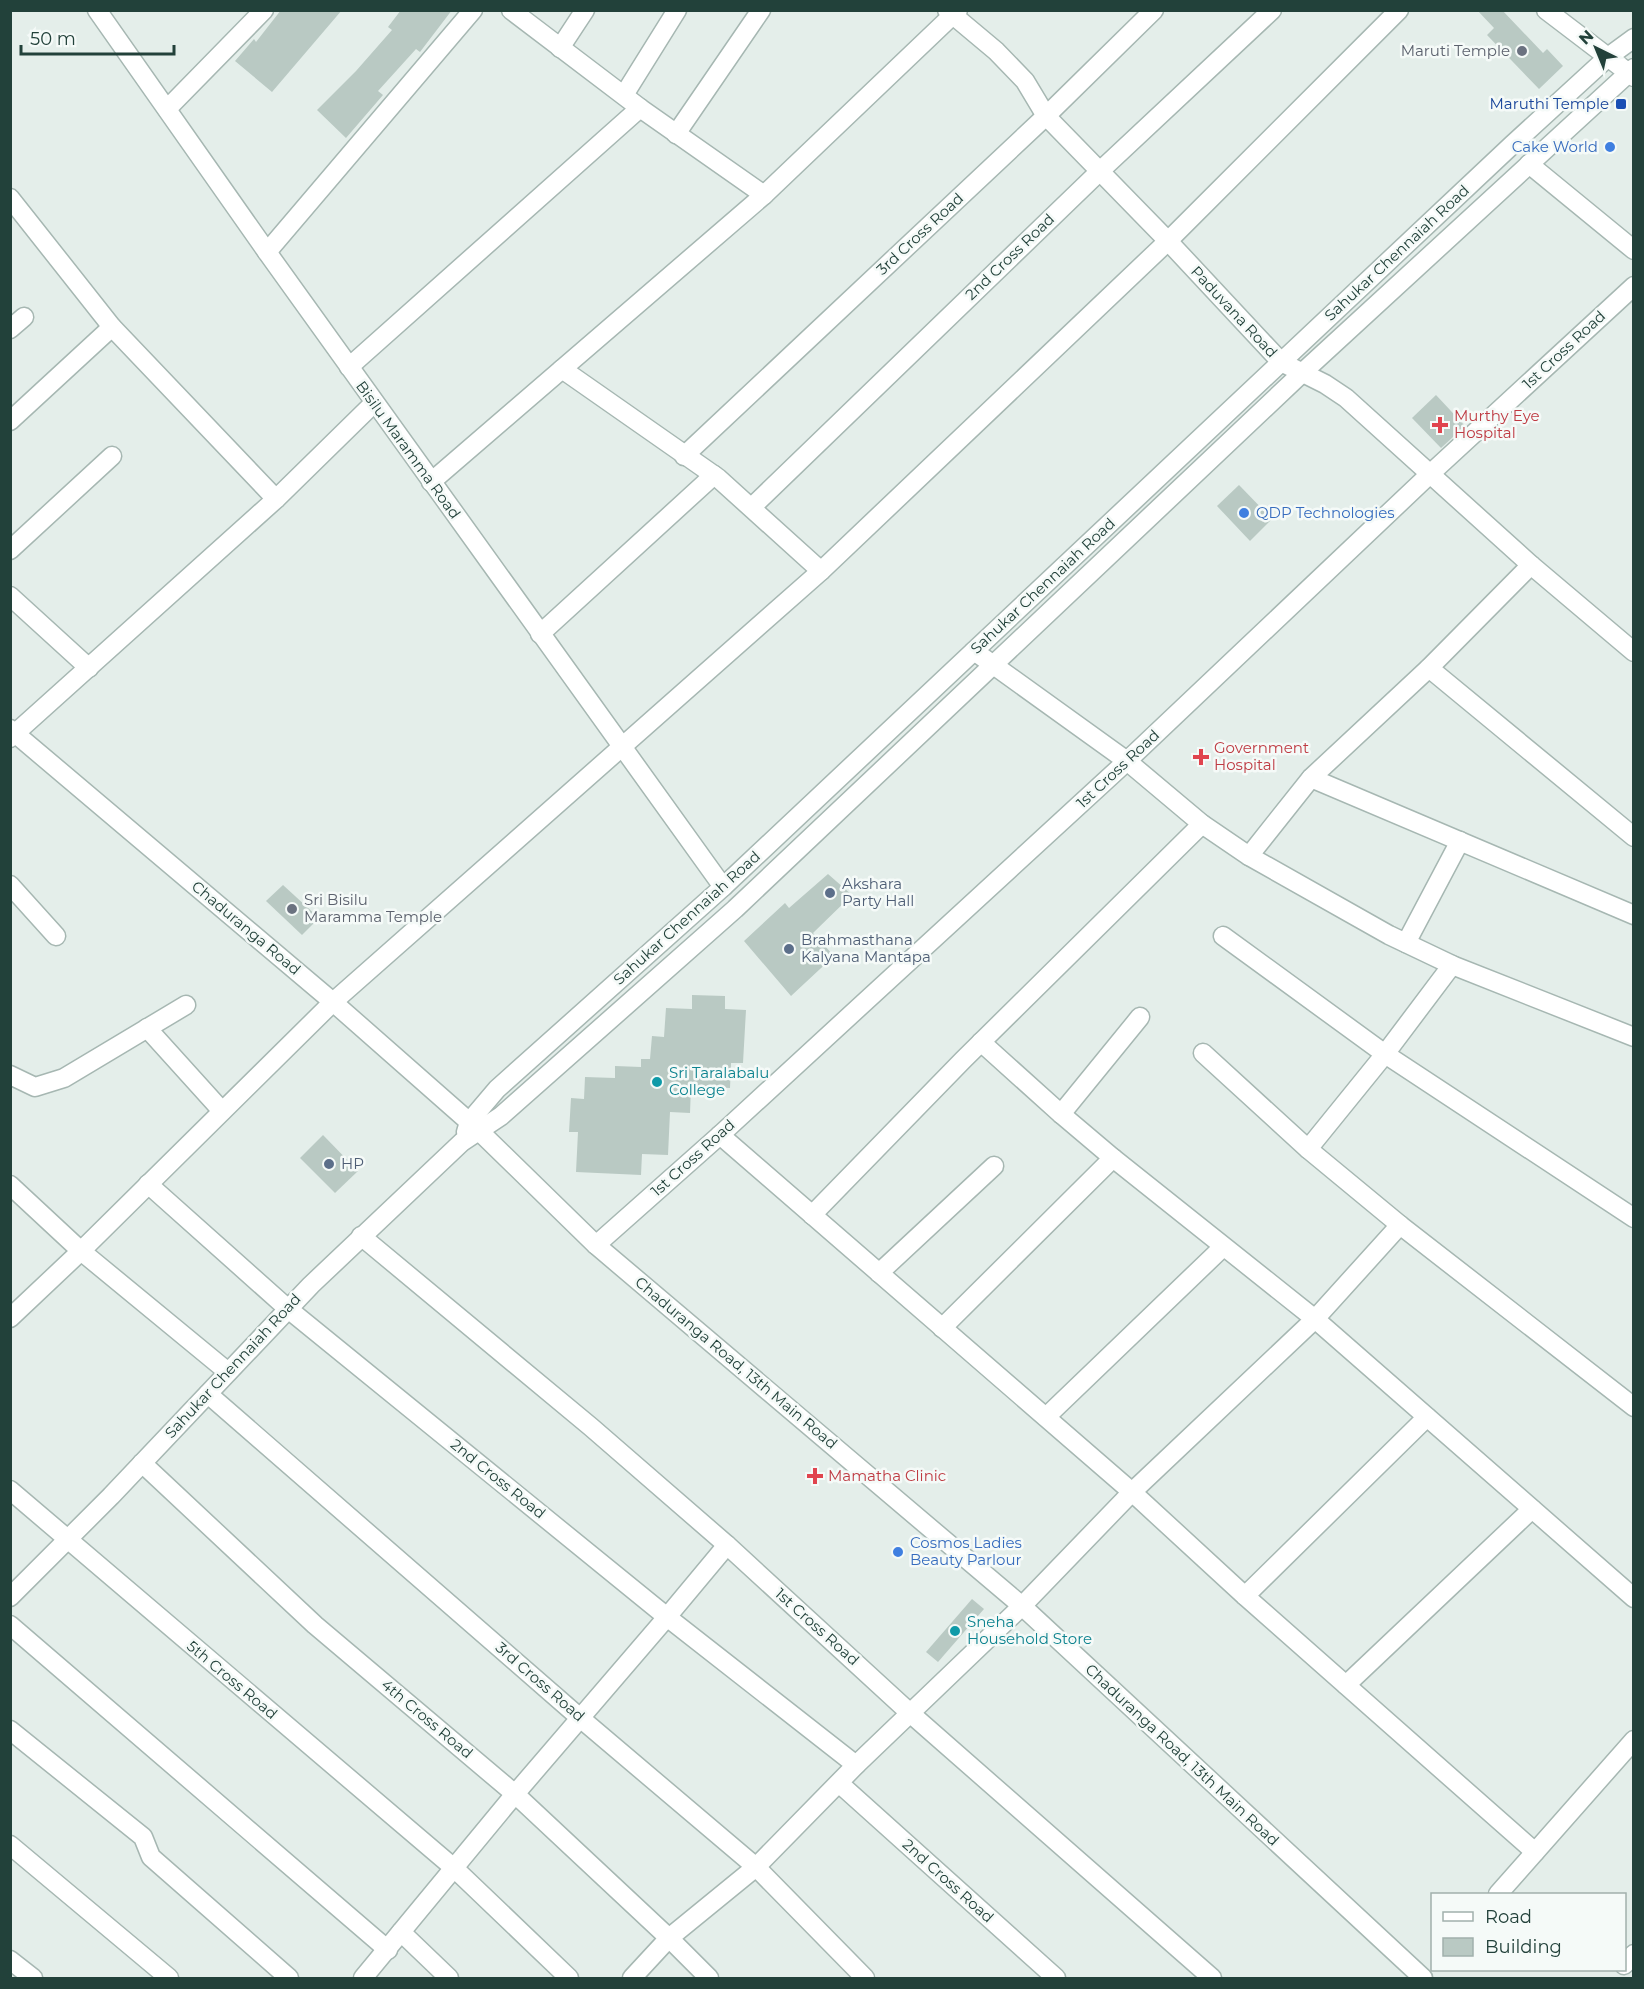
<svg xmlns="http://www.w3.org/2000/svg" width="1644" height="1989" viewBox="0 0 1644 1989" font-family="Montserrat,sans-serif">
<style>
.building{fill:#b9c9c3}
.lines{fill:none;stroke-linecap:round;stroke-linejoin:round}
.minor-casing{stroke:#a6b7b2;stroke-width:21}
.tertiary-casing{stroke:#a6b7b2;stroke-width:21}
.minor{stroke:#fff;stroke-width:18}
.tertiary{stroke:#fff;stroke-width:18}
.worship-dot{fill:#6b7280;stroke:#f5faf8;stroke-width:2}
.transit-dot{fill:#1a4fb4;stroke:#f5faf8;stroke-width:2}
.shop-dot{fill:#3f7fe0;stroke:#f5faf8;stroke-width:2}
.health-dot{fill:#e0444e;stroke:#f5faf8;stroke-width:2}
.service-dot{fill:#5c6f8a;stroke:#f5faf8;stroke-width:2}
.culture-dot{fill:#0f9aa8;stroke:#f5faf8;stroke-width:2}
.labels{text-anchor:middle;stroke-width:5;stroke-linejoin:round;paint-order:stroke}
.worship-label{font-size:15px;fill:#5b616d;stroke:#f5faf8;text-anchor:end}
.transit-label{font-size:15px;fill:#164399;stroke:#f5faf8;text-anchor:end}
.shop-label{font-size:15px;fill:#366cbe;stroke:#f5faf8;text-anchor:start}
.street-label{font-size:15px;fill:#22413a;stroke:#f5faf8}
.health-label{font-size:15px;fill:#be3a42;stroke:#f5faf8;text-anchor:start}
.service-label{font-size:15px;fill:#4e5e75;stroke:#f5faf8;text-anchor:start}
.culture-label{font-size:15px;fill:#0d838f;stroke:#f5faf8;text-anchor:start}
</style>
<rect width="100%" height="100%" fill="#e4eeea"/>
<g class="building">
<path d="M281,10H342L272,92L235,61L254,39L256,42Z"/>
<path d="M401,10H452L420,52L416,49L378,91L383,95L346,138L317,110L356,71L392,30L388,27Z"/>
<path d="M1477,10H1502L1543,53L1547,49L1563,66L1539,89L1487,35L1494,28Z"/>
<path d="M1436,395L1465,426L1441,448L1412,418Z"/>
<path d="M1239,485L1272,519L1250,541L1217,506Z"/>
<path d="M828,874L852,895L813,933L834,956L791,996L744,941L785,903L789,908Z"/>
<path d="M283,885L319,918L302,935L266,901Z"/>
<path d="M692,995L725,996V1009L746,1010L743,1063H731L730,1088L691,1086L690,1113L670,1112L668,1155L642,1154L641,1175L576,1172L578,1132H569L571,1098L584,1099L585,1077L615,1078V1066L641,1067V1059H650L652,1036L664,1037L666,1008L692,1009Z"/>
<path d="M323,1135L358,1171L335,1193L300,1158Z"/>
<path d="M972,1599L984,1609L938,1662L926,1652Z"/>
</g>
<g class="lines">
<defs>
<g id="minor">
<path d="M97,10L267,252L723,887"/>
<path d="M511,10L640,108"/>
<path d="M947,10L996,51L1025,81L1046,116L1168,241L1281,362L1325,384L1346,398L1531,565L1634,652"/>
<path d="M1546,10L1634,77"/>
<path d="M560,48L585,10"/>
<path d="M624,95L677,10"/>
<path d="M167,109L264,10"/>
<path d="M676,134L761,10"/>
<path d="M1529,164L1634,250"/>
<path d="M10,198L112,327L276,499"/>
<path d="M267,252L473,10"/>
<path d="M10,329L24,317"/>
<path d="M349,367L640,108L764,195"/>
<path d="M562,369L718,478L821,571"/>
<path d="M10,421L112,327"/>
<path d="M684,456L1046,116L1154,10"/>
<path d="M431,482L764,195L958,10"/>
<path d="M752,507L1100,171L1272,10"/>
<path d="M10,550L112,456"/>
<path d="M10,596L89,668"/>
<path d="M540,634L714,475"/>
<path d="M974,651L1127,761L1202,824L1249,856L1389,935L1452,965L1634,1037"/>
<path d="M1429,668L1634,837"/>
<path d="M10,738L276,499L374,403"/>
<path d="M1311,778L1634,915"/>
<path d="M1249,856L1311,778L1429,668L1531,565"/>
<path d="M10,885L56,936"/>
<path d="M1223,936L1385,1054L1634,1218"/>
<path d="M1406,943L1460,841"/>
<path d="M147,1028L222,1111"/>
<path d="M981,1042L1061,1114L1113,1158L1315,1319L1634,1598"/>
<path d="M1203,1053L1308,1149L1400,1225L1634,1407"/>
<path d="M10,1075L35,1087L64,1078L186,1005"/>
<path d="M1061,1114L1140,1017"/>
<path d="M720,1135L1132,1492L1245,1596L1535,1852"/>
<path d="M1308,1149L1385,1054L1452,965"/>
<path d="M148,1184L287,1308L667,1617L856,1765"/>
<path d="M10,1185L81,1251L228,1372"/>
<path d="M812,1215L963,1060L1202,824"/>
<path d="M361,1236L591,1427L727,1545L910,1713L1212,1978"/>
<path d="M596,1245L720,1135L1127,761L1430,474L1634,286"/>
<path d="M879,1273L994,1166"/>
<path d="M10,1318L81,1251L333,1002L821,571L1168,241L1399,10"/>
<path d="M942,1328L1113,1158"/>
<path d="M208,1394L579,1717L756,1867L865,1978"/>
<path d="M1046,1417L1223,1247"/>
<path d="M142,1463L315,1625L515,1794L669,1938L709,1978"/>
<path d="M10,1490L454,1868L569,1978"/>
<path d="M1245,1596L1427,1417"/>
<path d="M10,1625L388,1950"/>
<path d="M1346,1685L1532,1509"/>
<path d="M10,1730L143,1837L151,1857L289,1978"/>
<path d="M840,1784L1056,1978"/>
<path d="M10,1845L169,1978"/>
<path d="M1498,1894L1634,1740"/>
<path d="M401,1932L449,1978"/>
<path d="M10,1960L33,1978"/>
<path d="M1624,1965L1634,1954"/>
<path d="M363,1978L515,1794L667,1617L727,1545"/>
<path d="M632,1978L669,1938L756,1867L856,1765L1022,1606L1132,1492L1315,1319L1400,1225"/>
</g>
<g id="tertiary">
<path d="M10,729L333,1002L475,1127L596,1245L1022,1606L1423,1978"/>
<path d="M466,1132L469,1122L497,1089L723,887L1513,144L1608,57L1634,38"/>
<path d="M10,1597L111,1496L311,1285L462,1142L501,1116L735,909L1302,373L1634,68"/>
</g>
</defs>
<use href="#minor" class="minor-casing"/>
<use href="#tertiary" class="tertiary-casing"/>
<use href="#minor" class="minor"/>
<use href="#tertiary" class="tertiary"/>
</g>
<g class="worship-dot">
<circle cx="1522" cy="51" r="6"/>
<circle cx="292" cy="909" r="6"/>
</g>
<rect class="transit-dot" x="1615" y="98" width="12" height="12" rx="3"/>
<g class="shop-dot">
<circle cx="1610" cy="147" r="6"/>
<circle cx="1244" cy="513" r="6"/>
<circle cx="898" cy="1552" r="6"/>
</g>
<g class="health-dot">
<path d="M1437 416h6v6h6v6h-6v6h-6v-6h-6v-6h6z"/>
<path d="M1198 748h6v6h6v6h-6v6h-6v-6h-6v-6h6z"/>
<path d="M812 1467h6v6h6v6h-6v6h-6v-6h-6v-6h6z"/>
</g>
<g class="service-dot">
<circle cx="830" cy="893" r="6"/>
<circle cx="789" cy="949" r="6"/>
<circle cx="329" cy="1164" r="6"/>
</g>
<g class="culture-dot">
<circle cx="657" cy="1082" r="6"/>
<circle cx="955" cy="1631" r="6"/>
</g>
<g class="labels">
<g class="worship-label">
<text x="1510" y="56">Maruti Temple</text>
<text x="304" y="905" text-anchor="start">Sri Bisilu<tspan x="304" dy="17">Maramma Temple</tspan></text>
</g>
<g class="transit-label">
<text x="1609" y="109">Maruthi Temple</text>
</g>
<g class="shop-label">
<text x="1598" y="152" text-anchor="end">Cake World</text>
<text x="1256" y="518">QDP Technologies</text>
<text x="910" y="1548">Cosmos Ladies<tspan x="910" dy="17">Beauty Parlour</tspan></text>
</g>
<g class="street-label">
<text transform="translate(920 234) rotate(-43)" y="5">3rd Cross Road</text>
<text transform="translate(1397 253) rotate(-43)" y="5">Sahukar Chennaiah Road</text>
<text transform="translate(1010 257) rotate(-44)" y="5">2nd Cross Road</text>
<text transform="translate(1234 312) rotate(47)" y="5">Paduvana Road</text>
<text transform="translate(1564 350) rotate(-43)" y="5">1st Cross Road</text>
<text transform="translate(408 450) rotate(54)" y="5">Bisilu Maramma Road</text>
<text transform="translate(1043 586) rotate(-43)" y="5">Sahukar Chennaiah Road</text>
<text transform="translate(1118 769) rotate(-43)" y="5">1st Cross Road</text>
<text transform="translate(687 918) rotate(-42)" y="5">Sahukar Chennaiah Road</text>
<text transform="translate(246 928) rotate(40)" y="5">Chaduranga Road</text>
<text transform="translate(693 1158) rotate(-42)" y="5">1st Cross Road</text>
<text transform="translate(736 1363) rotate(40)" y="5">Chaduranga Road, 13th Main Road</text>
<text transform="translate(233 1366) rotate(-47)" y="5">Sahukar Chennaiah Road</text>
<text transform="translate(498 1479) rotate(39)" y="5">2nd Cross Road</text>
<text transform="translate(817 1627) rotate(42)" y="5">1st Cross Road</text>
<text transform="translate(232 1680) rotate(40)" y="5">5th Cross Road</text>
<text transform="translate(540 1682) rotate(41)" y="5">3rd Cross Road</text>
<text transform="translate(427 1719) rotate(40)" y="5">4th Cross Road</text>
<text transform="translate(1182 1755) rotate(43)" y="5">Chaduranga Road, 13th Main Road</text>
<text transform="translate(948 1881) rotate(42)" y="5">2nd Cross Road</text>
</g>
<g class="health-label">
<text x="1454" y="421">Murthy Eye<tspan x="1454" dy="17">Hospital</tspan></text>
<text x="1214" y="753">Government<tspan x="1214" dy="17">Hospital</tspan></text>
<text x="828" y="1481">Mamatha Clinic</text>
</g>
<g class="service-label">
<text x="842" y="889">Akshara<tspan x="842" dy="17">Party Hall</tspan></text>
<text x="801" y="945">Brahmasthana<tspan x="801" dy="17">Kalyana Mantapa</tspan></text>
<text x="341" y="1169">HP</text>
</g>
<g class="culture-label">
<text x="669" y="1078">Sri Taralabalu<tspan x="669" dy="17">College</tspan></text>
<text x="967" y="1627">Sneha<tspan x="967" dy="17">Household Store</tspan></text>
</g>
</g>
<rect width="1644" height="1989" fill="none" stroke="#22413a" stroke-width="24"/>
<rect x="1431" y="1893" width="195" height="78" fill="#f5faf8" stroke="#a1b0ac" stroke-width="1.5"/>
<rect x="1443" y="1912" width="30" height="9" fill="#ffffff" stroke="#a1b0ac" stroke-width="1.5"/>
<text x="1485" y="1923" font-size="18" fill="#22413a">Road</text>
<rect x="1443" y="1938" width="30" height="18" fill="#b9c9c3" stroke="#a1b0ac" stroke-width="1.5"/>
<text x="1485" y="1953" font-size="18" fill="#22413a">Building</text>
<g transform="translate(1596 48) rotate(317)" stroke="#f5faf8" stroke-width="4.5" paint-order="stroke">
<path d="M0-4.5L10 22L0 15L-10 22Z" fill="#22413a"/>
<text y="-9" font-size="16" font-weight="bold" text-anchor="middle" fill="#22413a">N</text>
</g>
<path d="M21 45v9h153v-9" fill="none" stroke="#22413a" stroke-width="3"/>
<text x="30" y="45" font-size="18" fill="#22413a" stroke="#f5faf8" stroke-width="4.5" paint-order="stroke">50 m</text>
</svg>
